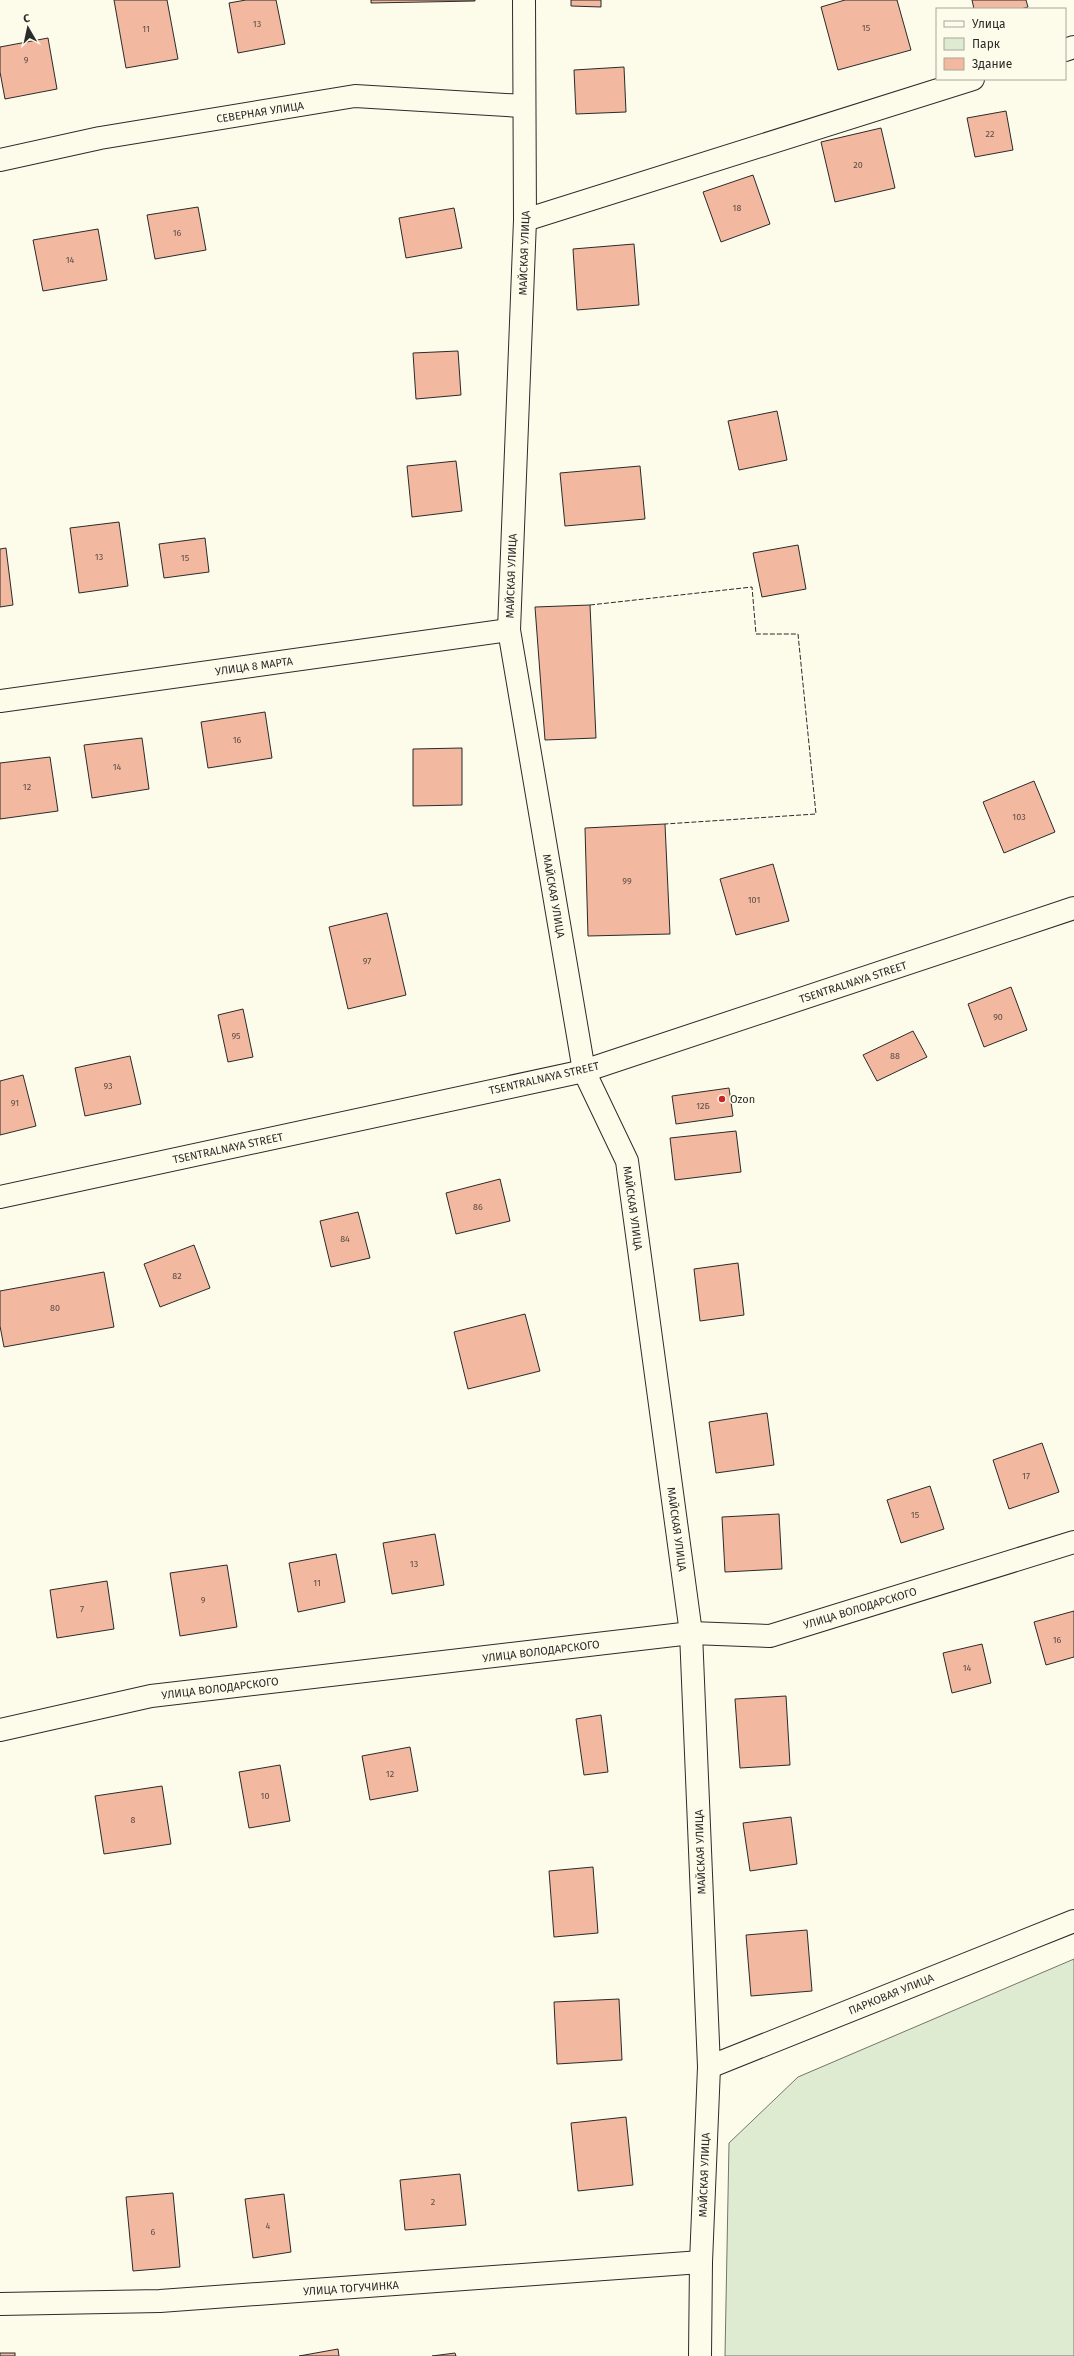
<svg xmlns="http://www.w3.org/2000/svg" width="1074" height="2356" viewBox="0 0 1074 2356" font-family="'Fira Sans',sans-serif">
<style>
.green{fill:#deebd1;stroke:#74746e}
.building{fill:#f2b8a0;stroke:#2b2b2b}
.lines{fill:none;stroke-linecap:round;stroke-linejoin:round}
.minor-casing{stroke:#2b2b2b;stroke-width:24}
.major-casing{stroke:#2b2b2b;stroke-width:24}
.minor{stroke:#fdfbea;stroke-width:22}
.major{stroke:#fdfbea;stroke-width:22}
.fence{stroke:#2b2b2b;stroke-width:1;stroke-dasharray:5 2;stroke-linecap:butt}
.poi-dot{fill:#c62828;stroke:#fdfbea;stroke-width:1.5}
.labels{text-anchor:middle;stroke-width:3;stroke-linejoin:round;paint-order:stroke}
.number-label{font-size:9px;fill:#5d4e48}
.street-label{font-size:11px;fill:#2b2b2b;stroke:#fdfbea}
.poi-label{font-size:11px;fill:#2b2b2b;stroke:#fdfbea;text-anchor:start}
</style>
<rect width="100%" height="100%" fill="#fdfbea"/>
<path class="green" d="M1074,1959V2356H725L729,2143L798,2077Z"/>
<g class="building">
<path d="M114,0H167L178,59L126,68Z"/>
<path d="M246,0H276L285,44L238,53L229,3Z"/>
<path d="M371,0H475V1L371,3Z"/>
<path d="M571,0H601V7L571,6Z"/>
<path d="M845,0H897L911,50L838,70L821,7Z"/>
<path d="M972,0H1026L1028,7L1021,9H974Z"/>
<path d="M48,38L57,89L5,99L0,72V47Z"/>
<path d="M624,67L626,112L576,114L574,70Z"/>
<path d="M1006,111L1013,150L975,157L967,118Z"/>
<path d="M881,128L895,188L835,202L821,142Z"/>
<path d="M753,175L770,224L721,242L703,192Z"/>
<path d="M198,207L206,250L155,259L147,215Z"/>
<path d="M454,208L462,248L406,258L399,218Z"/>
<path d="M98,229L107,280L43,291L33,240Z"/>
<path d="M634,244L639,305L577,310L573,249Z"/>
<path d="M458,351L461,395L416,399L413,353Z"/>
<path d="M777,411L787,460L739,470L728,421Z"/>
<path d="M456,461L462,511L412,517L407,466Z"/>
<path d="M640,466L645,519L565,526L560,473Z"/>
<path d="M119,522L128,586L79,593L70,528Z"/>
<path d="M205,538L209,572L164,578L159,544Z"/>
<path d="M798,545L806,589L762,597L753,553Z"/>
<path d="M6,548L13,605L0,607V549Z"/>
<path d="M590,605L596,738L545,740L535,607Z"/>
<path d="M265,712L272,758L208,768L201,722Z"/>
<path d="M142,738L149,789L92,798L84,745Z"/>
<path d="M462,748V805L413,806V749Z"/>
<path d="M50,757L58,811L0,819V763Z"/>
<path d="M1034,781L1055,832L1004,853L983,802Z"/>
<path d="M665,824L670,934L588,936L585,828Z"/>
<path d="M773,864L789,921L736,935L720,879Z"/>
<path d="M387,913L406,995L348,1009L329,927Z"/>
<path d="M1011,987L1027,1030L984,1047L968,1004Z"/>
<path d="M243,1009L253,1057L228,1062L218,1015Z"/>
<path d="M913,1031L927,1057L877,1081L863,1055Z"/>
<path d="M130,1056L141,1104L85,1116L75,1068Z"/>
<path d="M23,1075L36,1126L0,1135V1081Z"/>
<path d="M729,1088L733,1116L676,1124L672,1096Z"/>
<path d="M736,1131L741,1172L675,1180L670,1138Z"/>
<path d="M500,1179L510,1221L456,1234L446,1193Z"/>
<path d="M358,1212L370,1258L331,1267L320,1221Z"/>
<path d="M194,1245L210,1288L160,1307L144,1264Z"/>
<path d="M738,1263L744,1315L700,1321L694,1269Z"/>
<path d="M104,1272L114,1327L4,1347L0,1326V1291Z"/>
<path d="M525,1314L540,1371L468,1389L454,1332Z"/>
<path d="M767,1413L774,1465L716,1473L709,1422Z"/>
<path d="M1042,1443L1059,1492L1009,1509L993,1460Z"/>
<path d="M930,1486L944,1529L901,1543L887,1500Z"/>
<path d="M779,1514L782,1569L725,1572L722,1517Z"/>
<path d="M435,1534L444,1585L392,1594L383,1543Z"/>
<path d="M336,1554L345,1602L298,1612L289,1563Z"/>
<path d="M227,1565L237,1627L180,1636L170,1573Z"/>
<path d="M107,1581L114,1629L57,1638L50,1590Z"/>
<path d="M1074,1611V1657L1046,1665L1034,1622Z"/>
<path d="M982,1644L991,1683L952,1693L943,1653Z"/>
<path d="M786,1696L790,1765L740,1768L735,1699Z"/>
<path d="M601,1715L608,1772L584,1775L576,1719Z"/>
<path d="M410,1747L418,1791L370,1800L362,1756Z"/>
<path d="M280,1765L290,1821L249,1828L239,1772Z"/>
<path d="M162,1786L171,1844L104,1854L95,1796Z"/>
<path d="M791,1817L797,1864L750,1871L743,1823Z"/>
<path d="M593,1867L598,1933L554,1937L549,1871Z"/>
<path d="M807,1930L812,1991L751,1996L746,1935Z"/>
<path d="M619,1999L622,2060L557,2064L554,2002Z"/>
<path d="M626,2117L633,2185L578,2191L571,2123Z"/>
<path d="M460,2174L466,2225L405,2230L400,2180Z"/>
<path d="M173,2193L180,2267L133,2271L126,2197Z"/>
<path d="M284,2194L291,2252L253,2258L245,2199Z"/>
<path d="M338,2349L339,2356H299Z"/>
<rect x="0" y="2353" width="15" height="3"/>
<path d="M455,2353L456,2356H432Z"/>
</g>
<g class="lines">
<defs>
<g id="minor">
<path d="M524,0L525,220L509,630L584,1071L627,1161L691,1633L709,2067L701,2262L700,2356"/>
<path d="M1065,50L1074,47"/>
<path d="M0,160L100,138L355,96L523,106"/>
<path d="M525,220L973,79"/>
<path d="M0,701L509,630"/>
<path d="M0,1730L151,1696L691,1633L770,1636L1074,1542"/>
<path d="M709,2067L1074,1921"/>
<path d="M0,2304L160,2301L701,2262"/>
</g>
<path id="major" d="M0,1197L584,1071L1074,908"/>
</defs>
<use href="#minor" class="minor-casing"/>
<use href="#major" class="major-casing"/>
<use href="#minor" class="minor"/>
<use href="#major" class="major"/>
<path class="fence" d="M590,605L752,587L756,634H798L816,814L665,824"/>
</g>
<circle class="poi-dot" cx="722" cy="1099" r="4"/>
<g class="labels">
<g class="number-label">
<text x="257" y="27">13</text>
<text x="866" y="31">15</text>
<text x="146" y="32">11</text>
<text x="26" y="63">9</text>
<text x="990" y="137">22</text>
<text x="858" y="168">20</text>
<text x="737" y="211">18</text>
<text x="177" y="236">16</text>
<text x="70" y="263">14</text>
<text x="99" y="560">13</text>
<text x="185" y="561">15</text>
<text x="237" y="743">16</text>
<text x="117" y="770">14</text>
<text x="27" y="790">12</text>
<text x="1019" y="820">103</text>
<text x="627" y="884">99</text>
<text x="754" y="903">101</text>
<text x="367" y="964">97</text>
<text x="998" y="1020">90</text>
<text x="236" y="1039">95</text>
<text x="895" y="1059">88</text>
<text x="108" y="1089">93</text>
<text x="15" y="1106">91</text>
<text x="703" y="1109">12Б</text>
<text x="478" y="1210">86</text>
<text x="345" y="1242">84</text>
<text x="177" y="1279">82</text>
<text x="55" y="1311">80</text>
<text x="1026" y="1479">17</text>
<text x="915" y="1518">15</text>
<text x="414" y="1567">13</text>
<text x="317" y="1586">11</text>
<text x="203" y="1603">9</text>
<text x="82" y="1612">7</text>
<text x="1057" y="1643">16</text>
<text x="967" y="1671">14</text>
<text x="390" y="1777">12</text>
<text x="265" y="1799">10</text>
<text x="133" y="1823">8</text>
<text x="433" y="2205">2</text>
<text x="268" y="2229">4</text>
<text x="153" y="2235">6</text>
</g>
<g class="street-label">
<text transform="translate(260 112) rotate(-9)" y="4">СЕВЕРНАЯ УЛИЦА</text>
<text transform="translate(524 253) rotate(-88)" y="4">МАЙСКАЯ УЛИЦА</text>
<text transform="translate(511 576) rotate(-88)" y="4">МАЙСКАЯ УЛИЦА</text>
<text transform="translate(254 666) rotate(-8)" y="4">УЛИЦА 8 МАРТА</text>
<text transform="translate(554 896) rotate(80)" y="4">МАЙСКАЯ УЛИЦА</text>
<text transform="translate(853 982) rotate(-18)" y="4">TSENTRALNAYA STREET</text>
<text transform="translate(544 1078) rotate(-13)" y="4">TSENTRALNAYA STREET</text>
<text transform="translate(228 1148) rotate(-12)" y="4">TSENTRALNAYA STREET</text>
<text transform="translate(633 1208) rotate(82)" y="4">МАЙСКАЯ УЛИЦА</text>
<text transform="translate(677 1529) rotate(82)" y="4">МАЙСКАЯ УЛИЦА</text>
<text transform="translate(860 1608) rotate(-17)" y="4">УЛИЦА ВОЛОДАРСКОГО</text>
<text transform="translate(541 1651) rotate(-7)" y="4">УЛИЦА ВОЛОДАРСКОГО</text>
<text transform="translate(220 1688) rotate(-7)" y="4">УЛИЦА ВОЛОДАРСКОГО</text>
<text transform="translate(700 1852) rotate(-92)" y="4">МАЙСКАЯ УЛИЦА</text>
<text transform="translate(891 1994) rotate(-22)" y="4">ПАРКОВАЯ УЛИЦА</text>
<text transform="translate(704 2175) rotate(-88)" y="4">МАЙСКАЯ УЛИЦА</text>
<text transform="translate(351 2288) rotate(-4)" y="4">УЛИЦА ТОГУЧИНКА</text>
</g>
<g class="poi-label">
<text x="730" y="1103">Ozon</text>
</g>
</g>
<rect x="936" y="8" width="130" height="72" fill="#fdfbea" stroke="#a9a89e"/>
<rect x="944" y="21" width="20" height="6" fill="#fdfbea" stroke="#a9a89e"/>
<text x="972" y="28" font-size="12" fill="#2b2b2b">Улица</text>
<rect x="944" y="38" width="20" height="12" fill="#deebd1" stroke="#a9a89e"/>
<text x="972" y="48" font-size="12" fill="#2b2b2b">Парк</text>
<rect x="944" y="58" width="20" height="12" fill="#f2b8a0" stroke="#a9a89e"/>
<text x="972" y="68" font-size="12" fill="#2b2b2b">Здание</text>
<g transform="translate(28 28) rotate(351)" stroke="#fdfbea" stroke-width="3" paint-order="stroke">
<path d="M0-3L7 15L0 10L-7 15Z" fill="#2b2b2b"/>
<text y="-6" font-size="11" font-weight="bold" text-anchor="middle" fill="#2b2b2b">С</text>
</g>
</svg>
